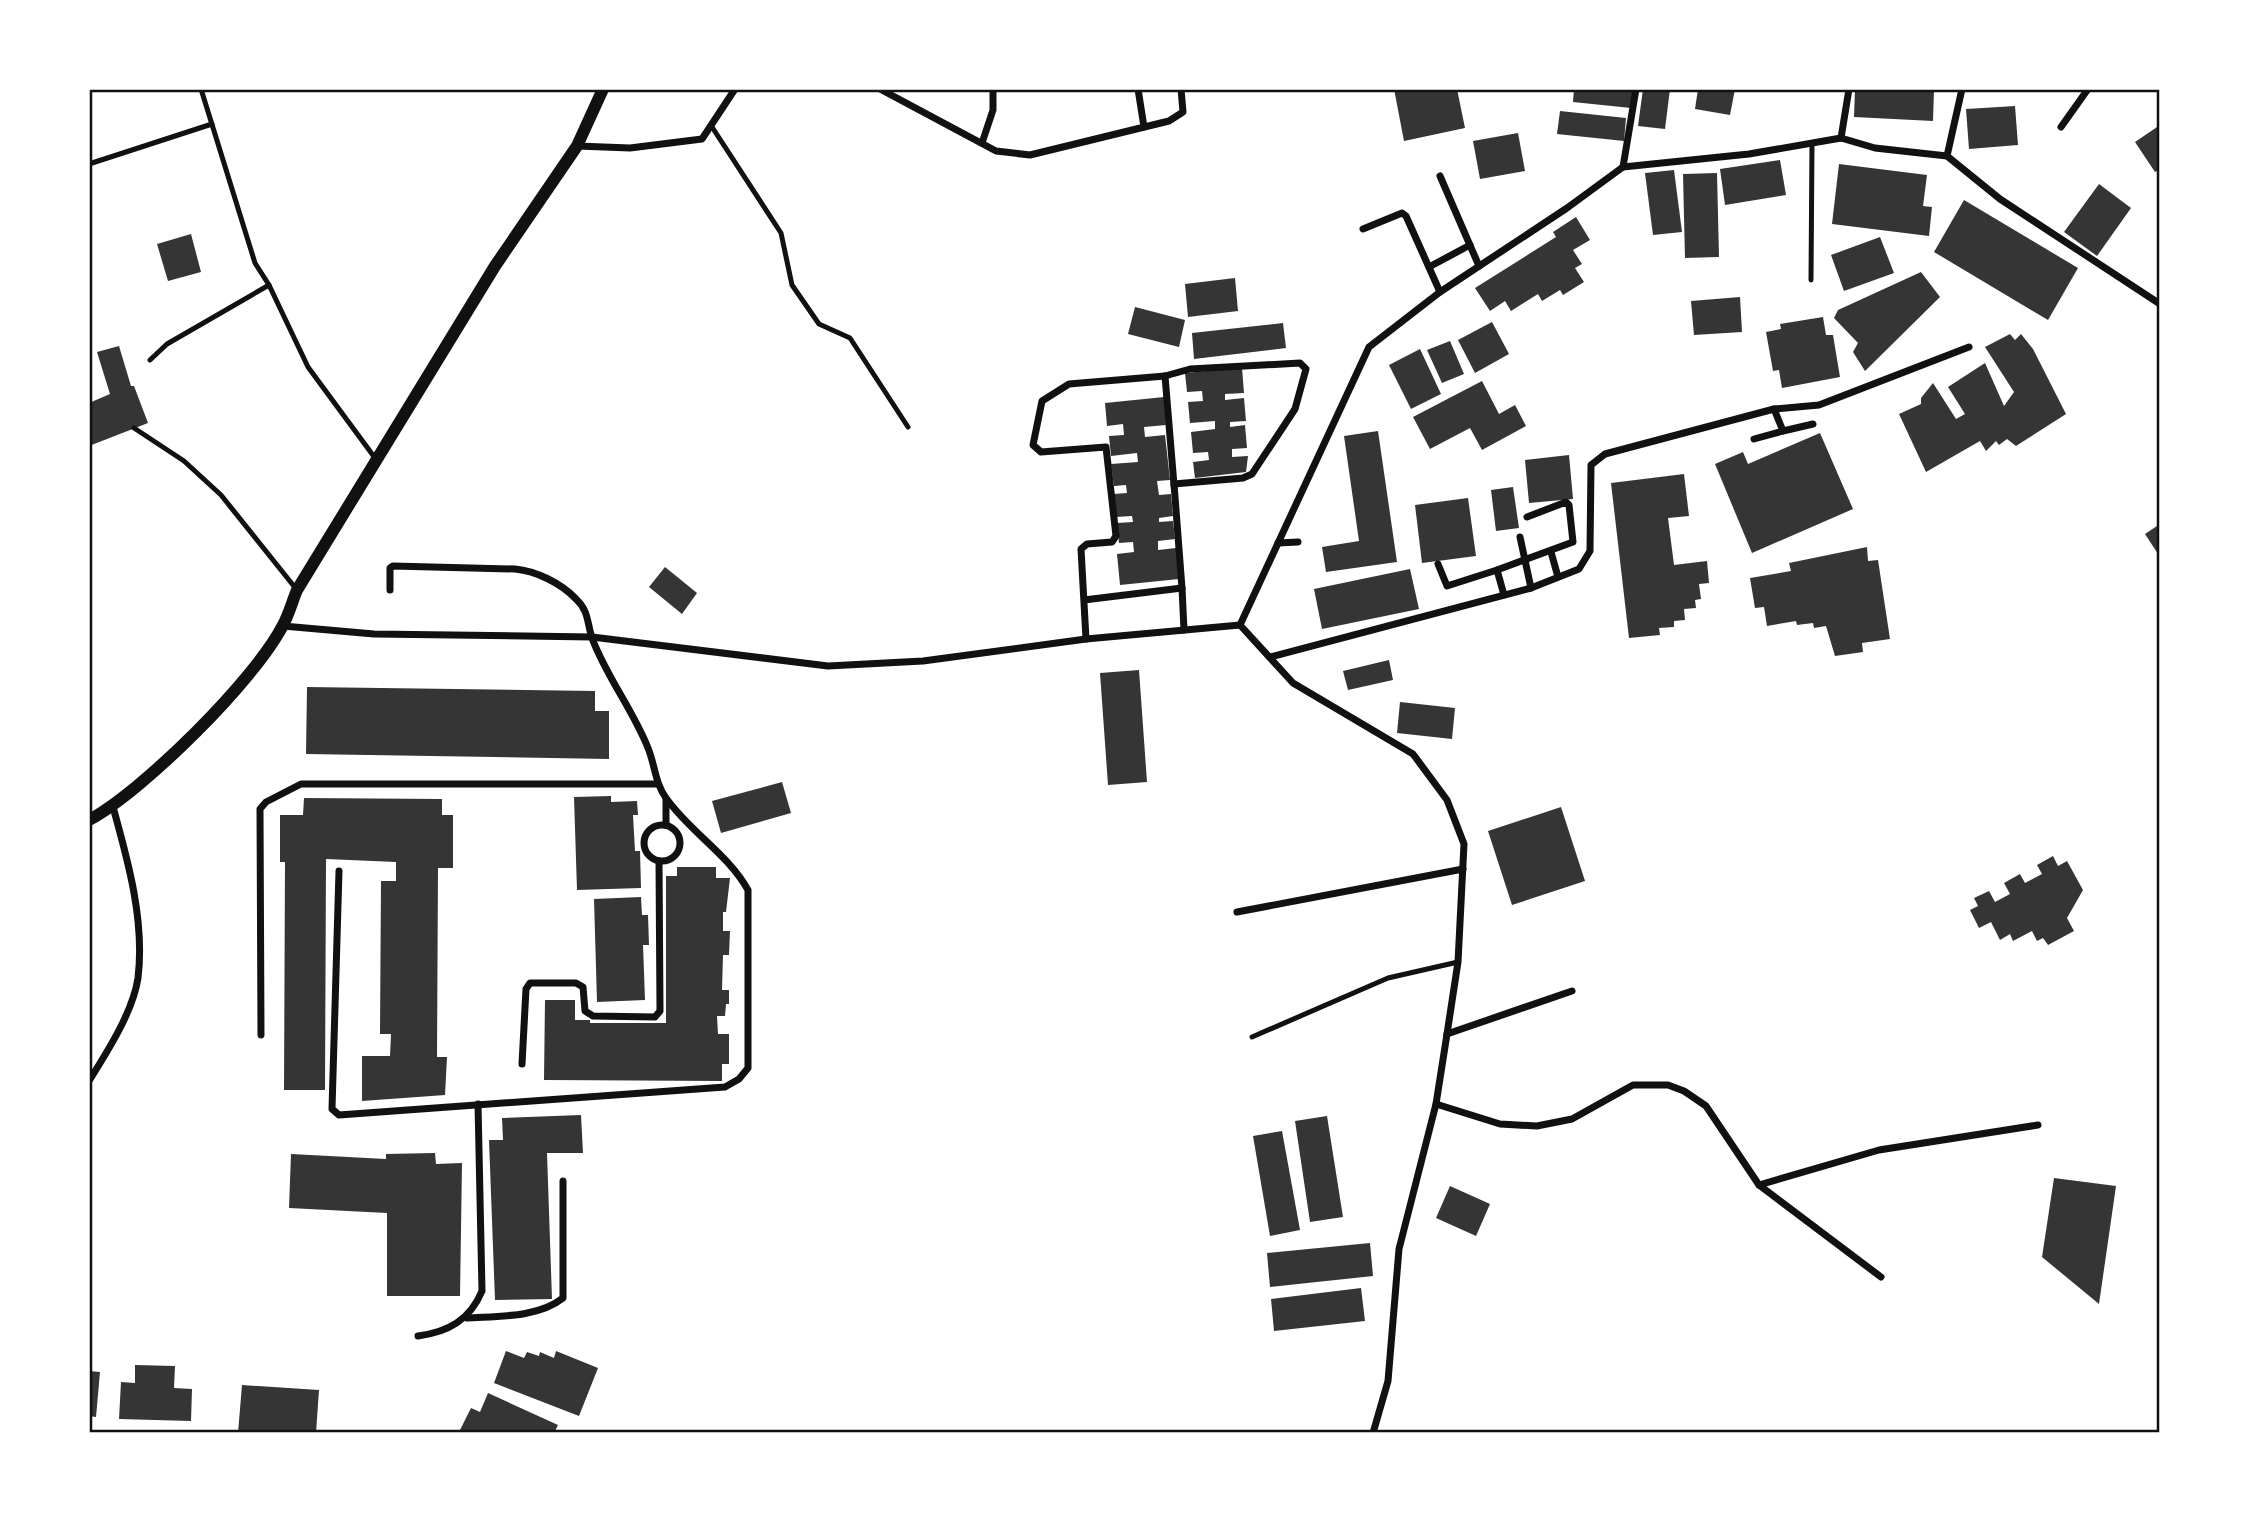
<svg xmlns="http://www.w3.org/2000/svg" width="2249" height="1522" viewBox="0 0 2249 1522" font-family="'Sofia Sans Condensed',sans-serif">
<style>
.building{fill:#353535}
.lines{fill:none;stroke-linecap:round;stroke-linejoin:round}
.service{stroke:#111;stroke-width:5}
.minor{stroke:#111;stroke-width:7}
.tertiary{stroke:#111;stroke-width:12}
.neatline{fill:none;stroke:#111;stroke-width:2.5}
</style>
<rect width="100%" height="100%" fill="#fff"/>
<g class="building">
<path d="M1394,89H1457L1465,128L1404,141Z"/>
<path d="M1574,89H1633L1631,108L1573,102Z"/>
<path d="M1643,89H1670L1665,129L1638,126Z"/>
<path d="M1698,89H1735L1730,115L1695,109Z"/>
<path d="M1855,89H1934L1933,121L1854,117Z"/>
<path d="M2015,106L2018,145L1969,149L1966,109Z"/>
<path d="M1560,111L1626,118L1624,141L1557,134Z"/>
<path d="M2160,125V169L2155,172L2135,142Z"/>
<path d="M1518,133L1525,171L1480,179L1473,141Z"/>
<path d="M1780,160L1786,195L1725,205L1720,169Z"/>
<path d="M1839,164L1927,175L1923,206L1932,207L1929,236L1832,224Z"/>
<path d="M1674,170L1682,232L1653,235L1645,173Z"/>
<path d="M1717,173L1719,257L1685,258L1683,174Z"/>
<path d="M2099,184L2131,208L2097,256L2064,232Z"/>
<path d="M1964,200L2078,268L2048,320L1934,252Z"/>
<path d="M1576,217L1590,240L1573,250L1582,264L1575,268L1584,282L1563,295L1560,290L1542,301L1538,294L1511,311L1505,301L1490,311L1475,288L1556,237L1553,232Z"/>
<path d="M191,234L201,272L168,281L157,244Z"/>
<path d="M1880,237L1894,273L1844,291L1831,255Z"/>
<path d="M1921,272L1940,297L1865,371L1853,352L1858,343L1834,318L1838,310Z"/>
<path d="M1235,278L1238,311L1188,317L1185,284Z"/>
<path d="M1740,297L1742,332L1694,335L1691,301Z"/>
<path d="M1135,307L1185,320L1179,347L1128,334Z"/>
<path d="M1823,317L1826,335H1833L1840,377L1782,388L1779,370L1773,371L1766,332L1781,329L1780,324Z"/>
<path d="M1492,322L1509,354L1475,373L1458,340Z"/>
<path d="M1283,323L1286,348L1194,359L1192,333Z"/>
<path d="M2010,334L2015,340L2021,334L2033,349L2066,414L2016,446L2007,439L1999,445L1996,441L1986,451L1980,441L1926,472L1899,414L1921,404V398L1933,383L1956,419L1965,414L1948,387L1985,363L2004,406L2014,392L1985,347Z"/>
<path d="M1450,341L1464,374L1442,383L1427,350Z"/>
<path d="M119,346L131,386H134L148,423L89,446V403L110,394L97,352Z"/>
<path d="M1420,349L1441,394L1411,409L1389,365Z"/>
<path d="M1242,368L1244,393L1225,394V400L1244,398L1246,421L1230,422V427L1245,425L1247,448L1232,449V457L1248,456L1246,472L1195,478L1193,462L1209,460L1208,452L1193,453L1191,432L1215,429V421L1190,423L1188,402L1203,401L1202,391L1187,392L1185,373Z"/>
<path d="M1482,381L1499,414L1515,405L1526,426L1482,450L1470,428L1430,449L1413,417Z"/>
<path d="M1164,397L1166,425L1144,427L1145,437L1165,435L1170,480L1157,481L1159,495L1171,494L1173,516L1159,518V522L1173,521L1175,539L1158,541V550L1176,548L1179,579L1120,585L1117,554L1134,552L1133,542L1119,543L1117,523L1133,522L1132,516L1116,517L1114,494L1127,493L1126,485L1114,486L1111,464L1138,462L1137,453L1111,456L1109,436L1124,435L1123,424L1107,426L1105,403Z"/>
<path d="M1378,431L1397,562L1326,572L1322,547L1359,541L1344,436Z"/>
<path d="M1820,433L1853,509L1752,553L1715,464L1743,452L1748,464Z"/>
<path d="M1569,455L1573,499L1529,503L1525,460Z"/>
<path d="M1684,474L1689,516L1668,518L1674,565L1707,561L1709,583L1699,584L1701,599L1695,600L1696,608L1684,609L1685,620L1674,621V627L1659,628L1660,635L1629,638L1611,483Z"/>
<path d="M1513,487L1519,528L1496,531L1491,490Z"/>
<path d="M1468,498L1476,556L1422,563L1415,505Z"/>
<path d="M2160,524V557L2145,534Z"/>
<path d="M1867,547L1868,561L1878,560L1890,639L1862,643L1863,652L1835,656L1826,626L1814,628L1813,623L1797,625L1796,621L1767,626L1764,607L1755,608L1750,578L1791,571L1789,563Z"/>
<path d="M665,567L697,593L682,614L649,587Z"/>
<path d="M1410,569L1419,609L1322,629L1314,589Z"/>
<path d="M1389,660L1393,680L1348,690L1343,671Z"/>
<path d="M1139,670L1147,782L1108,785L1100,673Z"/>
<path d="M307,687L595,691V711H609V759L306,754Z"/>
<path d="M1400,702L1455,708L1452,739L1397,733Z"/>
<path d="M782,782L791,813L721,833L712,801Z"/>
<path d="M611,796V802L637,801L638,815H633L635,851H640L641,888L577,890L574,797Z"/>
<path d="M304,798L442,799V815H453V868H438L437,1057H447L445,1095L362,1101V1056H390L391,1034H380L381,881H396V862L326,859L325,1090H284L285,862H280V815H303Z"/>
<path d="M1561,807L1585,881L1512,905L1488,831Z"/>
<path d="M2053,856L2058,866L2067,861L2083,890L2067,918L2074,931L2048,945L2043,938L2037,941L2032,931L2013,941L2010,934L2000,940L1991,922L1979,928L1970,910L1978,906L1974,898L1989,891L1995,902L2010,894L2004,883L2020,874L2025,883L2042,874L2037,865Z"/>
<path d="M677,867H716V878H730L726,912H723V931H730L729,955H723L722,990H729V1004H726L725,1016H717L718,1034H729V1064H722V1081L544,1080L545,1000H575V1020H590V1023H666V876H677Z"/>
<path d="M641,897L642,915H648L649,945H643L645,1000L597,1002L594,899Z"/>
<path d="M581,1115L583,1153H547L552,1299L495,1300L489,1140H503L502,1118Z"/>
<path d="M1327,1116L1343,1217L1310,1222L1295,1121Z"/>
<path d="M1282,1131L1300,1230L1270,1236L1253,1136Z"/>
<path d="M435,1153L436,1164L462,1163L460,1296H387V1213L289,1208L291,1154L386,1159V1154Z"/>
<path d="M2054,1178L2116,1186L2099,1304L2042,1257Z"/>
<path d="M1450,1186L1490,1204L1476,1236L1436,1218Z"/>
<path d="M1370,1243L1373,1276L1270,1287L1267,1253Z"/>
<path d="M1361,1288L1365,1321L1274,1331L1271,1299Z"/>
<path d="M506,1351L524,1358L527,1352L539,1356L540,1352L554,1358L556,1351L598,1368L579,1416L494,1383Z"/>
<path d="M135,1365L175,1366L174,1388L192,1389L191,1421L119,1419L121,1382L135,1383Z"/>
<path d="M89,1371L100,1372L96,1417L89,1416Z"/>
<path d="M242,1385L319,1390L316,1433H238Z"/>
<path d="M488,1393L558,1425L554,1433H466L460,1430L471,1408L480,1412Z"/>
</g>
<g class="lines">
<g class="service">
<path d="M201,89L255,263L269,285L308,367L375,458"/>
<path d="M712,127L781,233L792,285L819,324L850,338L908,427"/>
<path d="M89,164L212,124"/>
<path d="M1811,280L1812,143"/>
<path d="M150,360L167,344L269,285"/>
<path d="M134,428L184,461L221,495L297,590"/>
<path d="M1252,1037L1388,978L1458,962"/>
</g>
<g class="minor">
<path d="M880,89L996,151L1030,155L1169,121L1183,112L1181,89"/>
<path d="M1138,89L1144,127"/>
<path d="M2061,127L2088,89"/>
<path d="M1841,138L1849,89"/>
<path d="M982,143L993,110V89"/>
<path d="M577,146L630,148L702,139L735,89"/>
<path d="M1947,156L1962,89"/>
<path d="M1623,167L1636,89"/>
<path d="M1440,176L1479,266"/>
<path d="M1363,229L1402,213L1406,216L1440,292"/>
<path d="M1429,267L1470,245"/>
<path d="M1165,376L1174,485"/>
<path d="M1774,409L1783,431L1813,424"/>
<path d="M1754,439L1783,431"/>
<path d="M1520,537L1531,588"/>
<path d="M1278,543L1298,542"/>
<path d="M1551,552L1558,577"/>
<path d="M1438,564L1447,586L1497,570L1504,595"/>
<path d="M1497,570L1573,542L1569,505L1566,502L1527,517"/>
<path d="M1182,588L1184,630"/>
<path d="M1084,600L1182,588L1174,484L1243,478L1252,474L1295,409L1306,369L1300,363L1190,369L1165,376L1069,384L1042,401L1033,445L1041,452L1106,447L1116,536L1112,542L1087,544L1081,549L1086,639"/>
<path d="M1240,625L1369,347L1440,292L1567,208L1623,167L1749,154L1841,138L1875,148L1947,156L2000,199L2160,304"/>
<path d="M283,626L374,634L592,637L828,666L923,661L1086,639L1240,625L1293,683L1413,754L1447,800L1464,844L1458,962L1447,1034L1436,1104L1399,1249L1388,1381L1373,1433"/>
<path d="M1270,657L1531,588L1579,569L1590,551L1591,465L1605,454L1774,409L1819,405L1969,347"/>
<path d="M666,825V800"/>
<circle cx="662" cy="843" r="18"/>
<path d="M339,871L332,1109L339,1115L725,1087L739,1079L748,1068V890C728,854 690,832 666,798C655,783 655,765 648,748C633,710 606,676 592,638C587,623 589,611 576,599C561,583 536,571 515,569L393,566L390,568V590"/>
<path d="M1237,912L1463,869"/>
<path d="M1447,1034L1572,991"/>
<path d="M261,1035L260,809L266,802L301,784H658"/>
<path d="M522,1064L526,989L530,983H576L583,987L585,1011L593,1016L655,1017L660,1011L659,861"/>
<path d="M89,1081C107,1052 133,1012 138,978C145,921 128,861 113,807"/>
<path d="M1436,1104L1500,1124L1537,1126L1572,1119L1633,1085H1668L1684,1091L1706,1106L1759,1185L1881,1277"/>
<path d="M1759,1185L1879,1150L2038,1125"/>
<path d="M467,1318C497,1316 538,1318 563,1298V1181"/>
<path d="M418,1336C448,1332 470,1320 482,1291L478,1104"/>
</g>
<path class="tertiary" d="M89,820C143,791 255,680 283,625C289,614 292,602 297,590L495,266L577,146L603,89"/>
</g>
<rect width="2249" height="1522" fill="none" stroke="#ffffff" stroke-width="182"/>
<rect x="91" y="91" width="2067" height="1340" class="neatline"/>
</svg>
